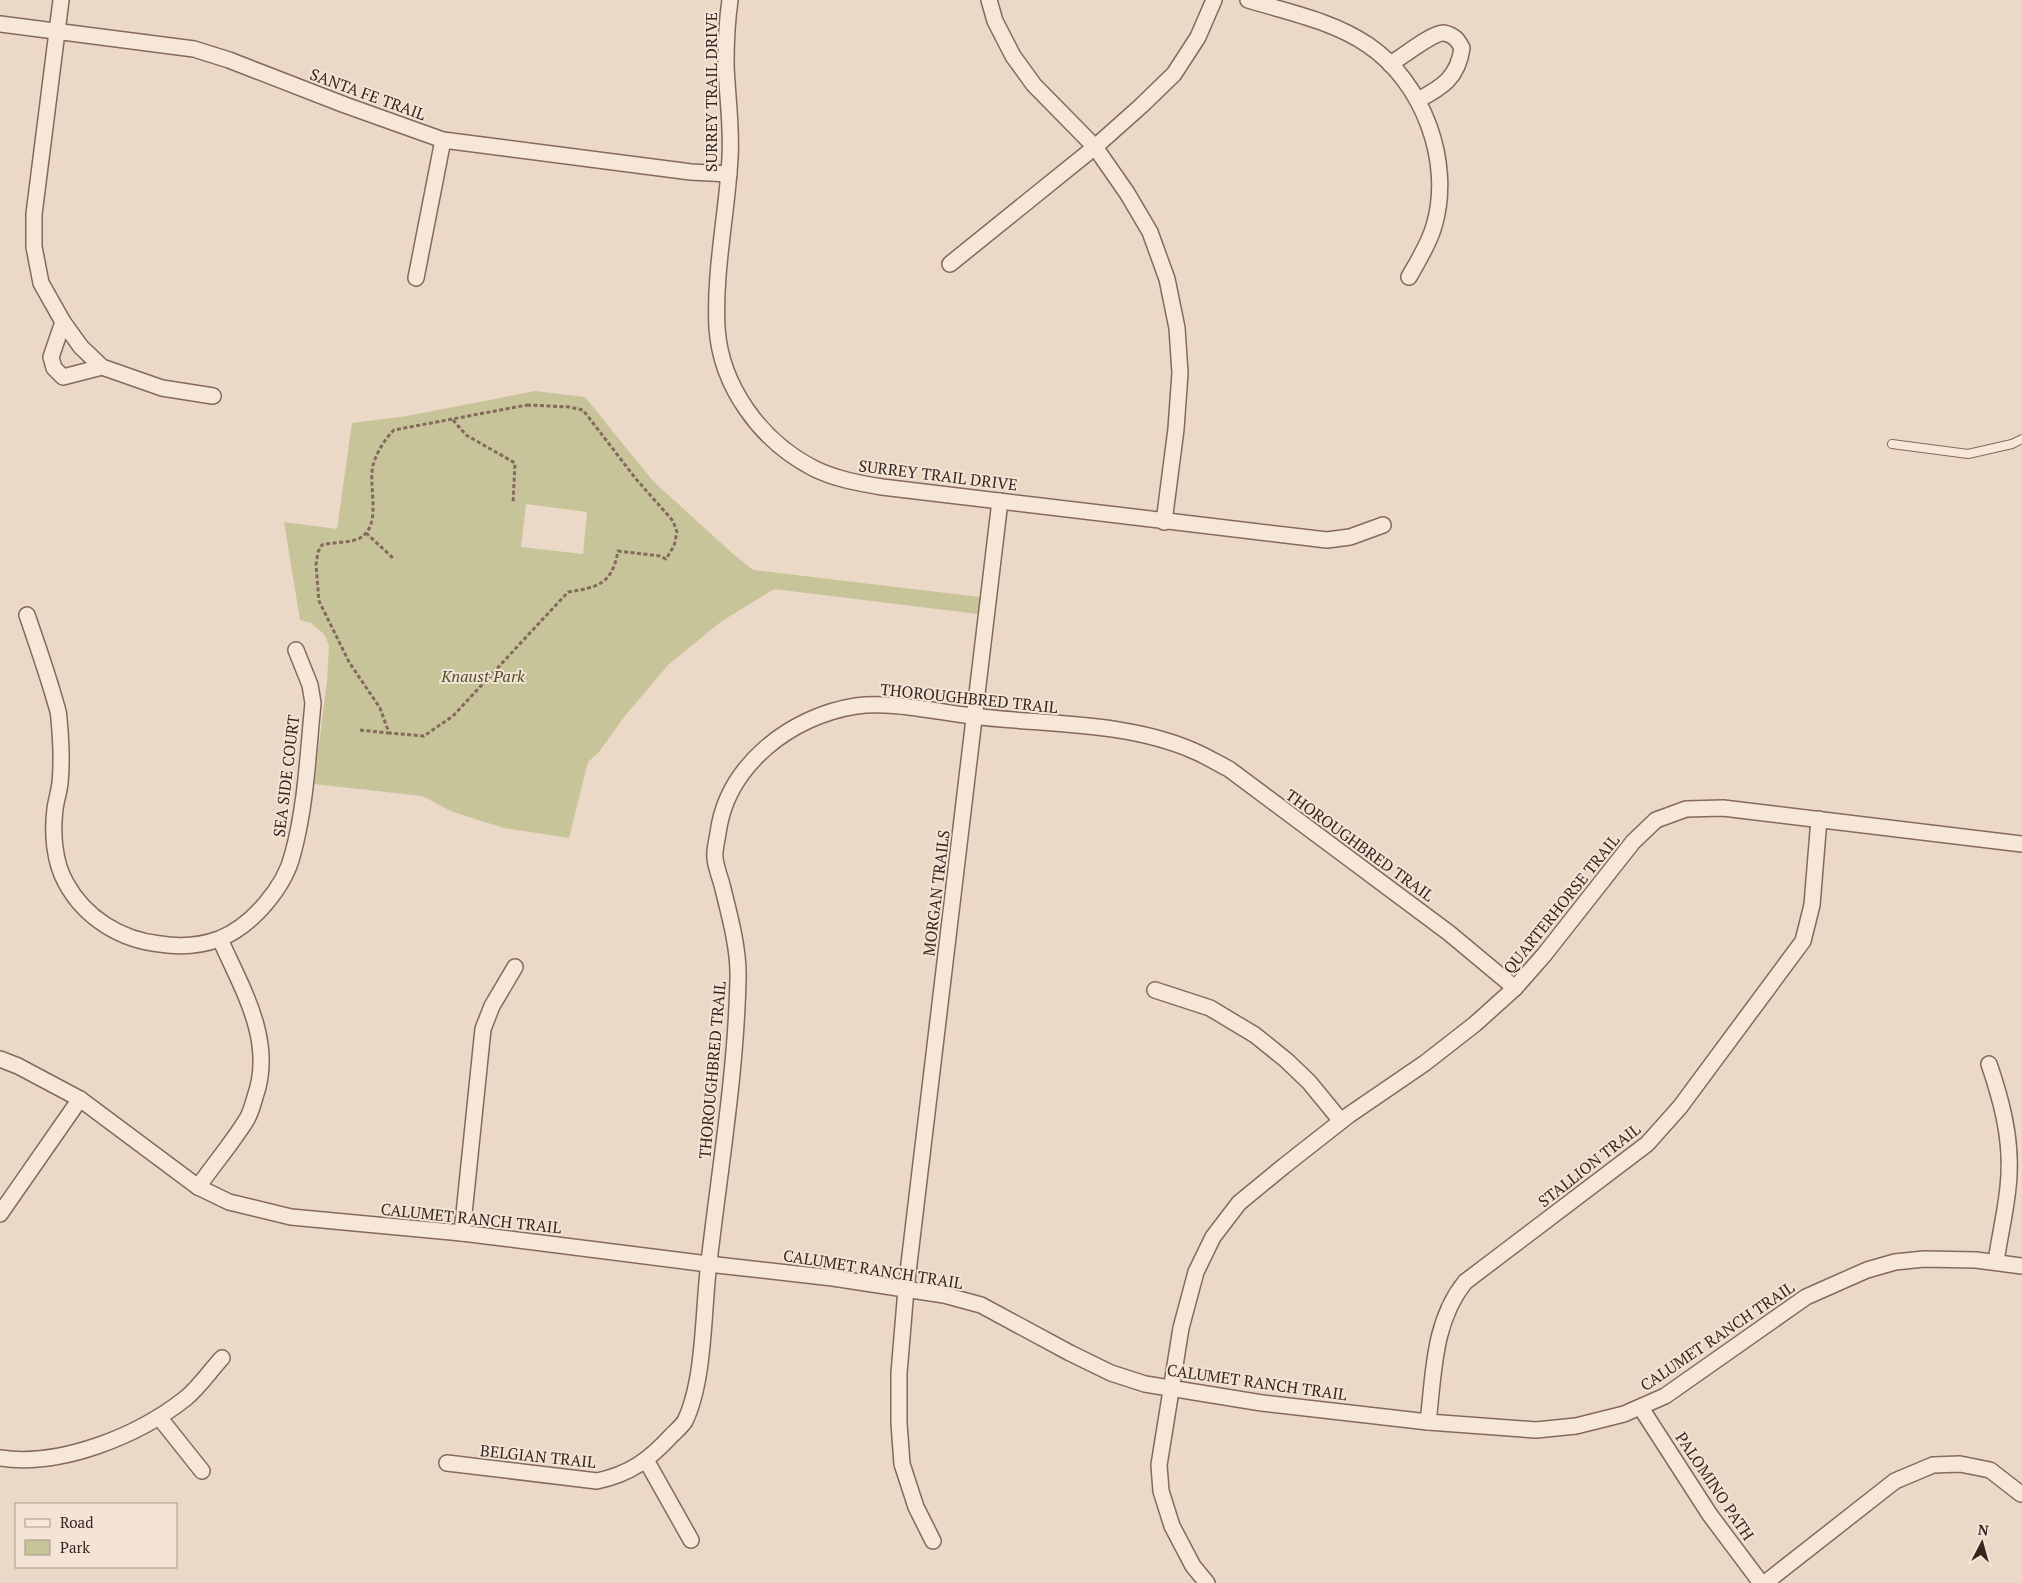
<svg xmlns="http://www.w3.org/2000/svg" width="2022" height="1583" viewBox="0 0 2022 1583" font-family="'PT Serif',serif">
<style>
.green{fill:#c8c49a;fill-rule:evenodd}
.lines{fill:none;stroke-linecap:round;stroke-linejoin:round}
.service-casing{stroke:#85695d;stroke-width:10}
.minor-casing{stroke:#85695d;stroke-width:18}
.path{stroke:#85695d;stroke-width:3;stroke-dasharray:4 2.5;stroke-linecap:butt}
.service{stroke:#f6e7d8;stroke-width:8}
.minor{stroke:#f6e7d8;stroke-width:15}
.labels{text-anchor:middle;stroke-width:4;stroke-linejoin:round;paint-order:stroke}
.street-label{font-size:16px;fill:#362620;stroke:#f3e4d5}
.park-label{font-size:16px;font-style:italic;fill:#4f5128;stroke:#f3e4d5}
</style>
<rect width="100%" height="100%" fill="#ebd8c6"/>
<path class="green" d="M535,391L585,397L653,481L732,553L753,570L988,598L986,615L774,589L722,621L669,664L624,717L599,752L588,762L569,838L504,828L453,812L422,796L314,784L327,681L329,645L324,634L311,623L300,620L284,522L337,529L352,423L407,416ZM526,504L587,512L583,554L521,547Z"/>
<g class="lines">
<defs>
<path id="service" d="M1892,444L1968,454L2012,444L2022,439"/>
<g id="minor">
<path d="M61,0L34,214V247L41,283L63,322L81,347L102,367L162,388L213,396"/>
<path d="M730,0C727,21 726,42 726,64C727,95 732,127 730,158C727,214 714,271 717,328C721,387 761,441 813,468C835,479 858,483 882,487L1327,540L1350,537L1383,525"/>
<path d="M989,0L995,21L1013,56L1034,85L1095,147L1127,193L1150,232L1167,279L1177,328L1180,373L1176,429L1164,522"/>
<path d="M1248,0C1288,12 1333,21 1368,45C1423,82 1453,162 1434,226C1429,244 1418,261 1409,277"/>
<path d="M0,24L194,49L229,60L345,105L443,140L691,172L729,174"/>
<path d="M1390,64C1401,58 1433,32 1444,33C1454,35 1458,40 1462,48C1458,77 1443,87 1418,100"/>
<path d="M950,264L1095,147L1141,106L1174,74L1198,37L1214,0"/>
<path d="M416,278L443,140"/>
<path d="M63,322L51,357L54,368L63,377L102,367"/>
<path d="M27,615C36,641 45,667 53,694C55,702 59,711 59,719C61,740 62,763 60,783C59,792 56,801 55,809C52,833 54,862 66,883C85,918 121,940 160,944C179,947 200,946 219,939C252,926 285,887 293,853C306,805 308,753 313,703L310,685L296,650"/>
<path d="M1155,990L1210,1008L1255,1035L1286,1060L1309,1082L1341,1121"/>
<path d="M0,1059L18,1066L80,1099L198,1187L229,1202L291,1217L462,1233L708,1264L833,1278L944,1295L981,1305L1070,1353L1111,1373L1145,1384L1262,1403L1428,1422L1536,1430L1576,1426L1624,1414L1665,1396L1806,1297L1867,1270L1895,1262L1924,1259L1976,1260L2022,1266"/>
<path d="M1989,1064C2001,1099 2011,1136 2009,1174C2008,1203 2000,1233 1996,1262"/>
<path d="M198,1187C214,1164 233,1142 247,1119C251,1112 253,1104 255,1097C275,1041 242,989 220,939"/>
<path d="M0,1214L80,1099"/>
<path d="M462,1233L483,1029L492,1006L515,967"/>
<path d="M1641,1408L1710,1515L1761,1583"/>
<path d="M159,1417L202,1471"/>
<path d="M1428,1422C1434,1373 1433,1322 1465,1282L1647,1144L1680,1107L1803,941L1812,905L1819,819"/>
<path d="M0,1458C61,1467 138,1436 186,1398C199,1387 210,1371 222,1358"/>
<path d="M646,1460L691,1540"/>
<path d="M447,1463L597,1481C630,1474 649,1460 672,1435C676,1431 682,1426 685,1421C705,1380 703,1308 709,1262C720,1167 736,1073 738,979C739,950 730,917 723,889C721,879 716,869 715,858C714,850 717,841 718,833C727,765 791,716 856,706C890,701 937,712 972,716C1044,725 1126,721 1194,751C1206,756 1217,763 1229,769L1449,933L1515,988"/>
<path d="M933,1541L916,1507L902,1464L899,1423V1373L906,1289L1000,501"/>
<path d="M1207,1583L1193,1566L1172,1526L1161,1491L1159,1465L1181,1328L1196,1272L1213,1237L1239,1203L1284,1166L1349,1115L1425,1063L1475,1024L1515,988L1544,955L1633,842L1656,820L1686,809L1723,808L2022,844"/>
<path d="M1765,1583L1895,1481L1933,1465L1960,1464L1990,1470L2021,1494"/>
</g>
</defs>
<use href="#service" class="service-casing"/>
<use href="#minor" class="minor-casing"/>
<g class="path">
<path d="M527,405L569,407L583,410L636,479L673,521L677,532L674,546L666,559L660,556L618,551C612,584 599,587 568,592L453,716L424,736L389,733L380,708L349,662L319,601L316,565L318,552L322,545C333,542 351,543 360,538C384,524 366,483 374,462C378,450 386,438 394,430Z"/>
<path d="M453,420L466,435L515,463L513,503"/>
<path d="M366,533L393,558"/>
<path d="M360,730L388,733"/>
</g>
<use href="#service" class="service"/>
<use href="#minor" class="minor"/>
</g>
<g class="labels">
<g class="street-label">
<text transform="translate(711 92) rotate(-90)" y="6">SURREY TRAIL DRIVE</text>
<text transform="translate(368 94) rotate(20)" y="6">SANTA FE TRAIL</text>
<text transform="translate(938 475) rotate(7)" y="6">SURREY TRAIL DRIVE</text>
<text transform="translate(969 698) rotate(6)" y="6">THOROUGHBRED TRAIL</text>
<text transform="translate(286 776) rotate(-83)" y="6">SEA SIDE COURT</text>
<text transform="translate(1360 845) rotate(36)" y="6">THOROUGHBRED TRAIL</text>
<text transform="translate(936 893) rotate(-83)" y="6">MORGAN TRAILS</text>
<text transform="translate(1561 904) rotate(-51)" y="6">QUARTERHORSE TRAIL</text>
<text transform="translate(712 1070) rotate(-85)" y="6">THOROUGHBRED TRAIL</text>
<text transform="translate(1589 1165) rotate(-38)" y="6">STALLION TRAIL</text>
<text transform="translate(471 1218) rotate(6)" y="6">CALUMET RANCH TRAIL</text>
<text transform="translate(873 1269) rotate(9)" y="6">CALUMET RANCH TRAIL</text>
<text transform="translate(1717 1336) rotate(-34)" y="6">CALUMET RANCH TRAIL</text>
<text transform="translate(1257 1382) rotate(8)" y="6">CALUMET RANCH TRAIL</text>
<text transform="translate(538 1456) rotate(6)" y="6">BELGIAN TRAIL</text>
<text transform="translate(1715 1486) rotate(56)" y="6">PALOMINO PATH</text>
</g>
<g class="park-label">
<text x="483" y="682">Knaust Park</text>
</g>
</g>
<rect x="15" y="1503" width="162" height="65" fill="#f3e4d5" stroke="#a7988d"/>
<rect x="25" y="1519" width="25" height="8" fill="#f6e7d8" stroke="#a7988d"/>
<text x="60" y="1528" font-size="15" fill="#362620">Road</text>
<rect x="25" y="1540" width="25" height="15" fill="#c8c49a" stroke="#a7988d"/>
<text x="60" y="1553" font-size="15" fill="#362620">Park</text>
<g transform="translate(1982 1543) rotate(6)" stroke="#f3e4d5" stroke-width="4" paint-order="stroke">
<path d="M0-4L9 19L0 12L-9 19Z" fill="#362620"/>
<text y="-8" font-size="14" font-weight="bold" text-anchor="middle" fill="#362620">N</text>
</g>
</svg>
